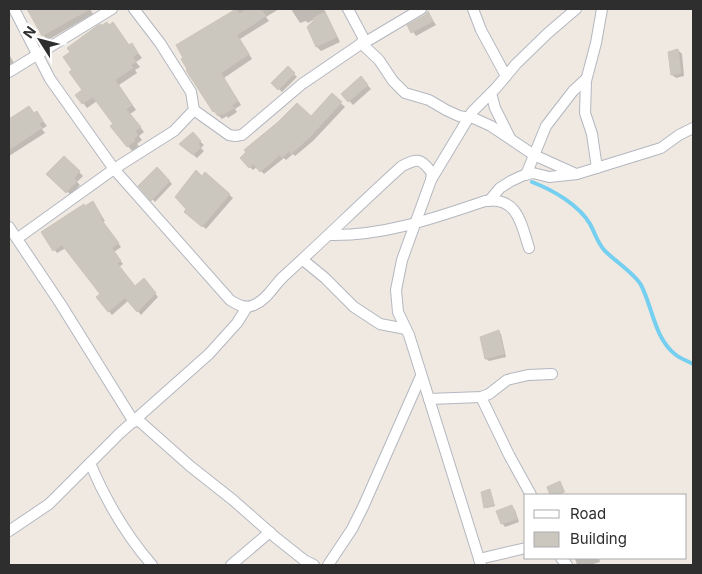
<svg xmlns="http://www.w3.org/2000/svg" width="702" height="574" viewBox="0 0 702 574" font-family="Inter,sans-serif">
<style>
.shadow{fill:#0003}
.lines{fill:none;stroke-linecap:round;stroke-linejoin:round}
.stream{stroke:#75cff0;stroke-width:4}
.building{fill:#cbc7bf;stroke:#cbc5ba}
.minor-casing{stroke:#b4b7c1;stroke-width:12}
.minor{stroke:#fff;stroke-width:10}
</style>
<rect width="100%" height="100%" fill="#efe9e1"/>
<g class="shadow">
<path d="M28,9H90L93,14L48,40L43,35Z"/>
<path d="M237,9H279L266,17L269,21L240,39L252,59L224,78L241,105L235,109L237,112L228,118L227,116L222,119L214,111L177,46Z"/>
<path d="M291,9H324L340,42L321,51L317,47L308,28L316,18L308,23L306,21L300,23Z"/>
<path d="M428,13L436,25L416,36L409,26L425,16Z"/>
<path d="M132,45L142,58L136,62L140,67L135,70L137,73L119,85L136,110L130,114L144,132L139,136L142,140L137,144L139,146L132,151L112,127L115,125L97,101L87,108L77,95Z"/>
<path d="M678,50L682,54L684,76L676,78L672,75Z"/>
<path d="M9,54L14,63L9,66Z"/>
<path d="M288,68L297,77L282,92L273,83Z"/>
<path d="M361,78L371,89L353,105L343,94Z"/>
<path d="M332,95L345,107L313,141L295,156L293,154L286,160L284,158L264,174L257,167L253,170L241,158L311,117Z"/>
<path d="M37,113L47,126L42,129L45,133L9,156V118L10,120Z"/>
<path d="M192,134L204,145L201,148L204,151L197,158L184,147Z"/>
<path d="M64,157L83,176L77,182L80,185L71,195L48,174Z"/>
<path d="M157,168L172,184L155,202L140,186Z"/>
<path d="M205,174L233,198L206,229L186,212Z"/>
<path d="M93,203L105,221L103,222L121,247L114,252L123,264L119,267L135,287L147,283L158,297L141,315L129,300L112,315L98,298L101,295L66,248L57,253L42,233Z"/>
<path d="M499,332L501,334L506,357L489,361L486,359Z"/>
<path d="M561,484L565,492L558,495H552L548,487Z"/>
<path d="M490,491L495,506L487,508L486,507Z"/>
<path d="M512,507L515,510L519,522L505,527L502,523Z"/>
<path d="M575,558H599L600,562L590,565H577Z"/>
</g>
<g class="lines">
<path class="stream" d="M532,182C553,190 579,205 590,224C595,233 598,244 605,251C615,261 635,274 641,285C653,308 654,338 676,355C681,359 688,361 693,364"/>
</g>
<g class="building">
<path d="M27,9H90L42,36Z"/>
<path d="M236,9L239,14L247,9H261L266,16L237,35L249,54L221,73L238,101L232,105L234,108L223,115L222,113L218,116L214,111L213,112L186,70L187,69L181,59L183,58L176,45Z"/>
<path d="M428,11L433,21L411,33L407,25L425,15Z"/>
<path d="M325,12L337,37L316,47L307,27L314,20L313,18Z"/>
<path d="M107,22L109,25L113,22L129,45L132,43L138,53L133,57L136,62L131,65L133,68L115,80L132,105L126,109L141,127L135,131L138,135L134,139L135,141L127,147L110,126L113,124L93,97L82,104L75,95L82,90L69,72L72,70L63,57L70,52L67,48L97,26L101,24V26Z"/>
<path d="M678,49L681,73L671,75L668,52Z"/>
<path d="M288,66L295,73L278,90L271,83Z"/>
<path d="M361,76L368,85L348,102L341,94Z"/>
<path d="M332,93L342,102L310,137L291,154L289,151L282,158L280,155L260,172L253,164L249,168L240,158L246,152L244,150L278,122L297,103L311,116Z"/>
<path d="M29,106L34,113L37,111L43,121L39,124L42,128L9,150V119Z"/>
<path d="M193,132L201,141L198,144L201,147L193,155L179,144Z"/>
<path d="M64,156L80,171L74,178L77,181L66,193L46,174Z"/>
<path d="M157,167L170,181L151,201L138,186Z"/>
<path d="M196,170L202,176L205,172L230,194L202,227L184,212L186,209L175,197Z"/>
<path d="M93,201L102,217L100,218L119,243L112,248L121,261L117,263L135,286L144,278L156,293L137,312L125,298L108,312L96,297L100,294L62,245L53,251L41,232L84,204L85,206Z"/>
<path d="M499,330L504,354L485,359L480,337Z"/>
<path d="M560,481L564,491L554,495H550L547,487Z"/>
<path d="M490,489L494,505L484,508L481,492Z"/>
<path d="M512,505L517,519L501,524L496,511Z"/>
</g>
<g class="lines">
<defs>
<g id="minor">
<path d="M14,9L50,79L114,169L230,300C238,305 245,309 254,305C268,299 274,285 284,276C324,240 362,202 402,166C418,158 421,158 432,173L431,180L402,260L396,290L398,312L409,335L481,565"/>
<path d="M348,9L365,41"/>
<path d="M473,9L481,30L506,76"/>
<path d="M361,43L379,60L393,81L405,93L429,100L446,110L459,116L469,118"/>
<path d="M9,72L112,9"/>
<path d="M491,93L495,108L510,138"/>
<path d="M194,110L229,135L235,136L242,135L302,84L365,41L369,40L421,9"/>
<path d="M469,116L491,126L534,155L576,174"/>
<path d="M597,168L592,134L585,113L586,81L596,43L602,9"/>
<path d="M526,175L546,126L573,91L586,79"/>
<path d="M431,180L472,112L496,88L516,64L548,33L576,9"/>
<path d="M489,201L500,188L511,181L524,175L533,173L549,177L577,174L661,148L679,135L693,128"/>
<path d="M9,227L60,303L134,422"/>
<path d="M330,235C384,236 435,218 485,201C517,196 521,223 529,248"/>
<path d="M18,238L114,169L174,131L194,110L191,92L160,43L134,9"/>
<path d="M303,260L325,278L354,307L380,324L406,329"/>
<path d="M481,397L509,455L531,495"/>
<path d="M429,399L481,397L489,394L507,380L528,375L552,374"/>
<path d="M137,419L190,466L233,500L275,537L304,560L314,565"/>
<path d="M90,463C106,501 125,534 152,565"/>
<path d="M9,531L49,504L119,434L209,354L237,323L247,307"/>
<path d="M561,558L567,565"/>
<path d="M479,559L526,548"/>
<path d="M231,565L270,532"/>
<path d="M328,565L352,529L363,507L421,376"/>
</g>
</defs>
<use href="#minor" class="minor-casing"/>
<use href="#minor" class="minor"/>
</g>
<rect width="702" height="574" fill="none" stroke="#2e2e2e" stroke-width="20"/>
<rect x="524" y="494" width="162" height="65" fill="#ffffff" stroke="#ababab"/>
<rect x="534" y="510" width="25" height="8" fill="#ffffff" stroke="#ababab"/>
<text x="570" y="519" font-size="15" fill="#2e2e2e">Road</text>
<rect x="534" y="532" width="25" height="15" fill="#cbc7bf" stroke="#ababab"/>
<text x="570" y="544" font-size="15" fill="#2e2e2e">Building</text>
<g transform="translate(40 40) rotate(306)" stroke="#ffffff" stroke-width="4" paint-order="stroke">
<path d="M0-4L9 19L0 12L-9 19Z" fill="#2e2e2e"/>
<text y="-8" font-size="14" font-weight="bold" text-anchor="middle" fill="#2e2e2e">N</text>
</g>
</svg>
